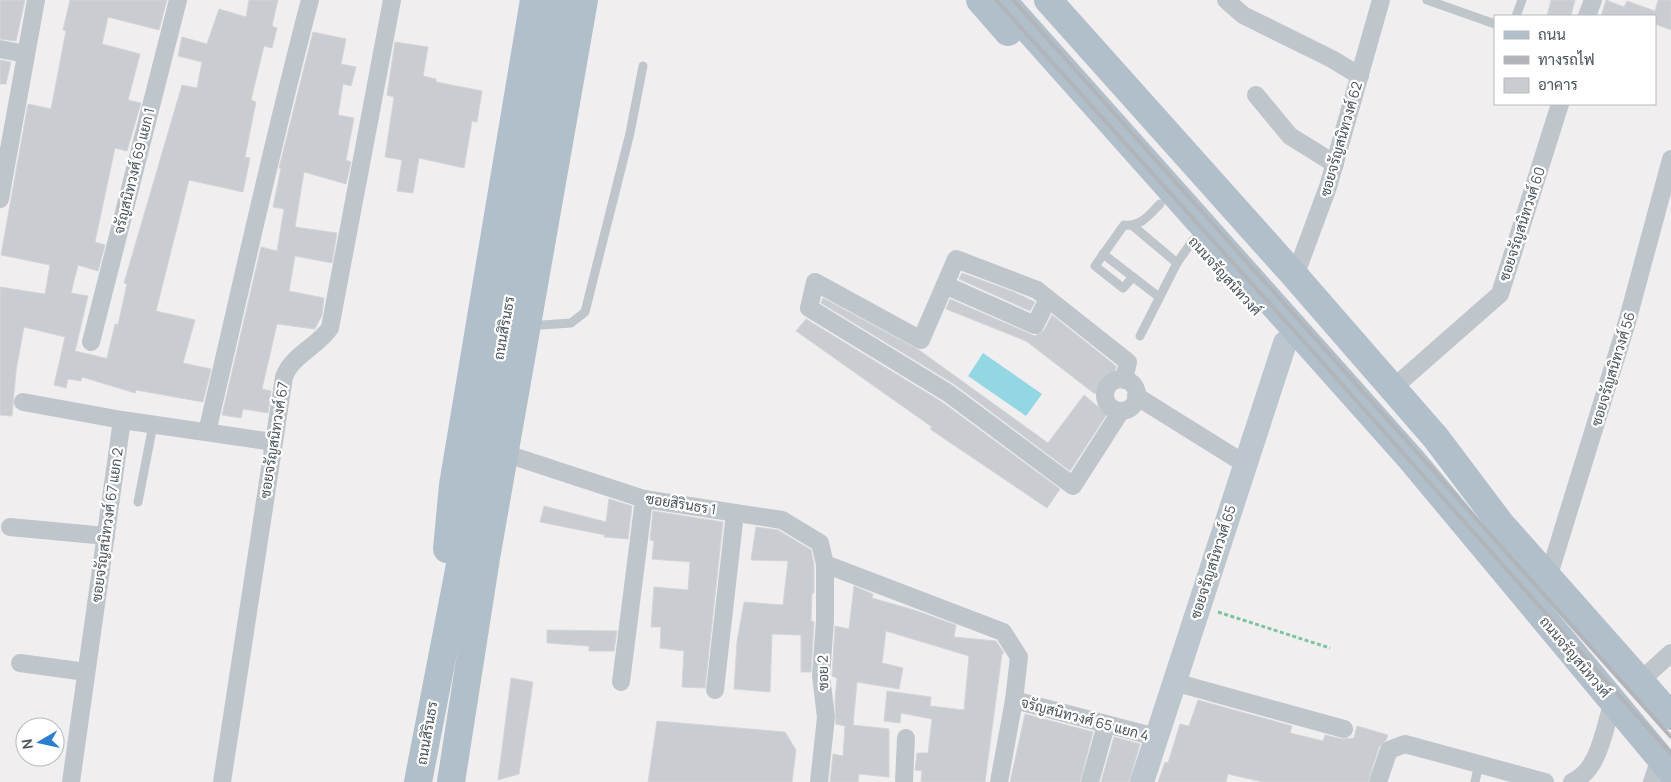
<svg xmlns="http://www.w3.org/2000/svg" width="1671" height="782" viewBox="0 0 1671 782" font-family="Manrope,Sarabun,sans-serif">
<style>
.water{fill:#92d7e3}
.building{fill:#c9ccd0;stroke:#d3d5d9}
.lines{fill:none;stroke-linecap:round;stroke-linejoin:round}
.path{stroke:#7cc59c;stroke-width:3;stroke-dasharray:4 2.5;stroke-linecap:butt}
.lane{stroke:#bec6cc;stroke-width:9}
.street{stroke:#bec6cc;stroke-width:18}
.secondary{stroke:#bcc6ce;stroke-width:24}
.primary{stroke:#b1bfca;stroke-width:28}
.rail{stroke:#b1b4b8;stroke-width:4}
.labels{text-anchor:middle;stroke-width:4.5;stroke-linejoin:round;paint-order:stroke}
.street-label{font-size:14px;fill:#48535a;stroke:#fff}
</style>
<rect width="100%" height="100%" fill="#f1eeef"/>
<path class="water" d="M983,353L1042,394L1026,416L968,376Z"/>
<g class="building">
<path d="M0,0H25L16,41L0,39Z"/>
<path d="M70,0H167L159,30L108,17L102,44L140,54L128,100L141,103L127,151L115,148L95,242L105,245L98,271L78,265L71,293L88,296L75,351L105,358H107L115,324L118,325L127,284L124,283L182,85L197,88L202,62L178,56L182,37L207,44L219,9L246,17L249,0H278L272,26L277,28L272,48L264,46L251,100L256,102L245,157L250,158L243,192L189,180L156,311L195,320L183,363L211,369L203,402L136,390L135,393L82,377L81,381L68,379L66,388L54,385L65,337L24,327L16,371L12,416L0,415V287L45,294L50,265L1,255L28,104L51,109L66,31L63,30Z"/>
<path d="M1551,0H1575L1571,16H1547Z"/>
<path d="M1606,0L1624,7L1627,1L1655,11L1658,0H1671V30L1655,24V16H1601Z"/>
<path d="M313,32L346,39L341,64L356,67L351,86L343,84L338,115L354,118L346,160L351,162L346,184L304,172L295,227L337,233L332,263L295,256L289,291L324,298L322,315L315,329L277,324L262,389L271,391L268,413L243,409L241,418L222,415L261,247L277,251L284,209L273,207L281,168H279Z"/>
<path d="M395,42L428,47L423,76L436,79V82L482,91L477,122L472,121L464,168L419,158L413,193L397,191L402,160L385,157L394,97L387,95Z"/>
<path d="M0,60L11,62L6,84H0Z"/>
<path d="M962,273L1014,292L1035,302L1030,311L959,279Z"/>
<path d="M823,298L919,350L1048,443L1084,395L1107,414L1070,471L954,384L821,303Z"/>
<path d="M950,299L1035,336L1044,330L1052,315L1116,366V369L1095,394L1026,341L946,309Z"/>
<path d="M806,319L942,402L1060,489L1047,508L930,429L932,427L796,331Z"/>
<path d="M609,499L632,506L628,539L604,537L605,535L540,522L544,506L606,522Z"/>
<path d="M653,511L723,522L705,688L682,687L684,651L660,648L661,627H651L654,587L688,590L690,562L652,559L654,541L650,540Z"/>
<path d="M756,527L778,530L811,550L814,565V593H812L811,621L814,622L811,672H801V635L772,634L770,692L734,689L737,642L744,602L783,605L788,561L751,560Z"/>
<path d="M854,586L873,594L872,598L914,610L956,625L954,637L996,641L1004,653L1002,654L985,782H921L922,771L915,770L917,753H928L932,719L901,713L900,723L884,721L887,691L931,697L930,706L964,710L969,656L886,631L882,663L903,668L899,689L857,682L853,725L889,729V777L859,774L858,782H830L833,754L843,756L845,726L836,724L835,700L837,678L832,676L835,626L849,629Z"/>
<path d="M547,630L617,631L614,651H589V646L547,643Z"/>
<path d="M511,678L533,682L519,774L498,780Z"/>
<path d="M1198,700L1292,726L1290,733L1323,741L1325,735L1342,739L1354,738L1357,726L1388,735L1386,740L1379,747L1368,782H1263L1228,774L1226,782H1158L1165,762L1168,763L1180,724L1189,726Z"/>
<path d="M1025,714L1093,732L1080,782H1010Z"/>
<path d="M657,721L785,732L796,750L792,782H648Z"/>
<path d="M1114,737L1140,744L1129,782H1101Z"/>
</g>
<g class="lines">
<path class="path" d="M1218,612L1330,648"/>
<g class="lane">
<path d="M1427,0L1495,24"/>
<path d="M1516,16L1522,0"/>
<path d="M1133,226L1177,263"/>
<path d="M1103,254L1133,277"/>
<path d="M1159,297L1133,277L1123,288L1095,266L1124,225C1141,227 1149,215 1160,204"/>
<path d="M542,325L571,323L585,312L630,133L643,66"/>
<path d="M1140,336L1177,263L1193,240"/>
<path d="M138,502L153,425"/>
<path d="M1475,782L1479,764"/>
</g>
<g class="street">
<path d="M1226,0L1243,15L1332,59L1360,76"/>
<path d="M1587,16L1593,0"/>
<path d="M0,49L26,54"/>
<path d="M1256,95L1290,136L1335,164"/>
<path d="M0,199L36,0"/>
<path d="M1295,276L1328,187L1381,0"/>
<path d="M945,285L1035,325L1048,299"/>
<path d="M91,342L178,0"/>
<circle cx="1121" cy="395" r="16"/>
<path d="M1393,388L1500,294L1560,104"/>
<path d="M1136,396L1245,464"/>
<path d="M23,402L122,420"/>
<path d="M1121,411L1073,486L948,393L809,308L815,282L921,340L956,259L1037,290L1128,362L1124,380"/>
<path d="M207,432C241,288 272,143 310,0"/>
<path d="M519,458L644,499L782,520L820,543L825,564V620L821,676L826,717L819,782"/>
<path d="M10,527L106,536"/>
<path d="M825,564L1003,632L1019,657L1014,700L999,782"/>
<path d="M1548,578L1627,322L1671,159"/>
<path d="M20,663L86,672"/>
<path d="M1640,681L1671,653"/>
<path d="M621,682L644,499"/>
<path d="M1174,682L1344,729"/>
<path d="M715,690L735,513"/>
<path d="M1014,700L1156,737"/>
<path d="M71,782L122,420L273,442"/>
<path d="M222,782L284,377C291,356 318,346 330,328L392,0"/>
<path d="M904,782L906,738"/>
<path d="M1090,782L1106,725"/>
<path d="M1378,782L1389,750L1405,744L1545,782"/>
<path d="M1572,782C1600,770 1604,728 1613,702"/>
<path d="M1652,782L1660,758"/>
</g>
<path class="secondary" d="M1142,782L1285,343"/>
<g class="primary">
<path d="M980,0L1008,32"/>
<path d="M1002,0L1411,459L1671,771"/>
<path d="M1048,0L1295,276L1436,438L1500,523L1671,716"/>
<path d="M447,549L453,485L534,0"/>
<path d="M418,782L489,415L560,0"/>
<path d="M451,782L486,558L584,0"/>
</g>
<g class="rail">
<path d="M996,0L1291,327L1671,754"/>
<path d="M1013,0L1671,737"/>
</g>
</g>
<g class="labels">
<g class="street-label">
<text transform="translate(1341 139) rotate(-74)" y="5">ซอยจรัญสนิทวงศ์ 62</text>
<text transform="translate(134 171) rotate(-76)" y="5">จรัญสนิทวงศ์ 69 แยก 1</text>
<text transform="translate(1522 224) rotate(-72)" y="5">ซอยจรัญสนิทวงศ์ 60</text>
<text transform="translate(1225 276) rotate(48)" y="5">ถนนจรัญสนิทวงศ์</text>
<text transform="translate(504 328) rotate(-80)" y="5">ถนนสิรินธร</text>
<text transform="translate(1613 369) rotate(-73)" y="5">ซอยจรัญสนิทวงศ์ 56</text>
<text transform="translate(274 440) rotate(-81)" y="5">ซอยจรัญสนิทวงศ์ 67</text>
<text transform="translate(681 504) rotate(9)" y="5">ซอยสิรินธร 1</text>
<text transform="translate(107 525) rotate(-82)" y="5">ซอยจรัญสนิทวงศ์ 67 แยก 2</text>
<text transform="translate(1213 562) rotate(-72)" y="5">ซอยจรัญสนิทวงศ์ 65</text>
<text transform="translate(1575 657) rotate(50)" y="5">ถนนจรัญสนิทวงศ์</text>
<text transform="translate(823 673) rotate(-91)" y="5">ซอย 2</text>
<text transform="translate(1085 719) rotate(15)" y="5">จรัญสนิทวงศ์ 65 แยก 4</text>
<text transform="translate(427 733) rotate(-80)" y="5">ถนนสิรินธร</text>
</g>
</g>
<rect x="1494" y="15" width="162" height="90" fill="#ffffff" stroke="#b6babd"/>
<rect x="1504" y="31" width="25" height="8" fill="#b1bfca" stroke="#b6babd"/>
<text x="1538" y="40" font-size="15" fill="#48535a">ถนน</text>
<rect x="1504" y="56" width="25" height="8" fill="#b1b4b8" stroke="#b6babd"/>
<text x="1538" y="65" font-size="15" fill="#48535a">ทางรถไฟ</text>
<rect x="1504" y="78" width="25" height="15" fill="#c9ccd0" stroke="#b6babd"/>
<text x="1538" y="90" font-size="15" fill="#48535a">อาคาร</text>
<g transform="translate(40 742) rotate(261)"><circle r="24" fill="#ffffff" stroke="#b6babd"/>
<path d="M0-4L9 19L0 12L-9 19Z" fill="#2b7dce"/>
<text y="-8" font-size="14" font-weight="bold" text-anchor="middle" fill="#48535a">N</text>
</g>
</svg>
